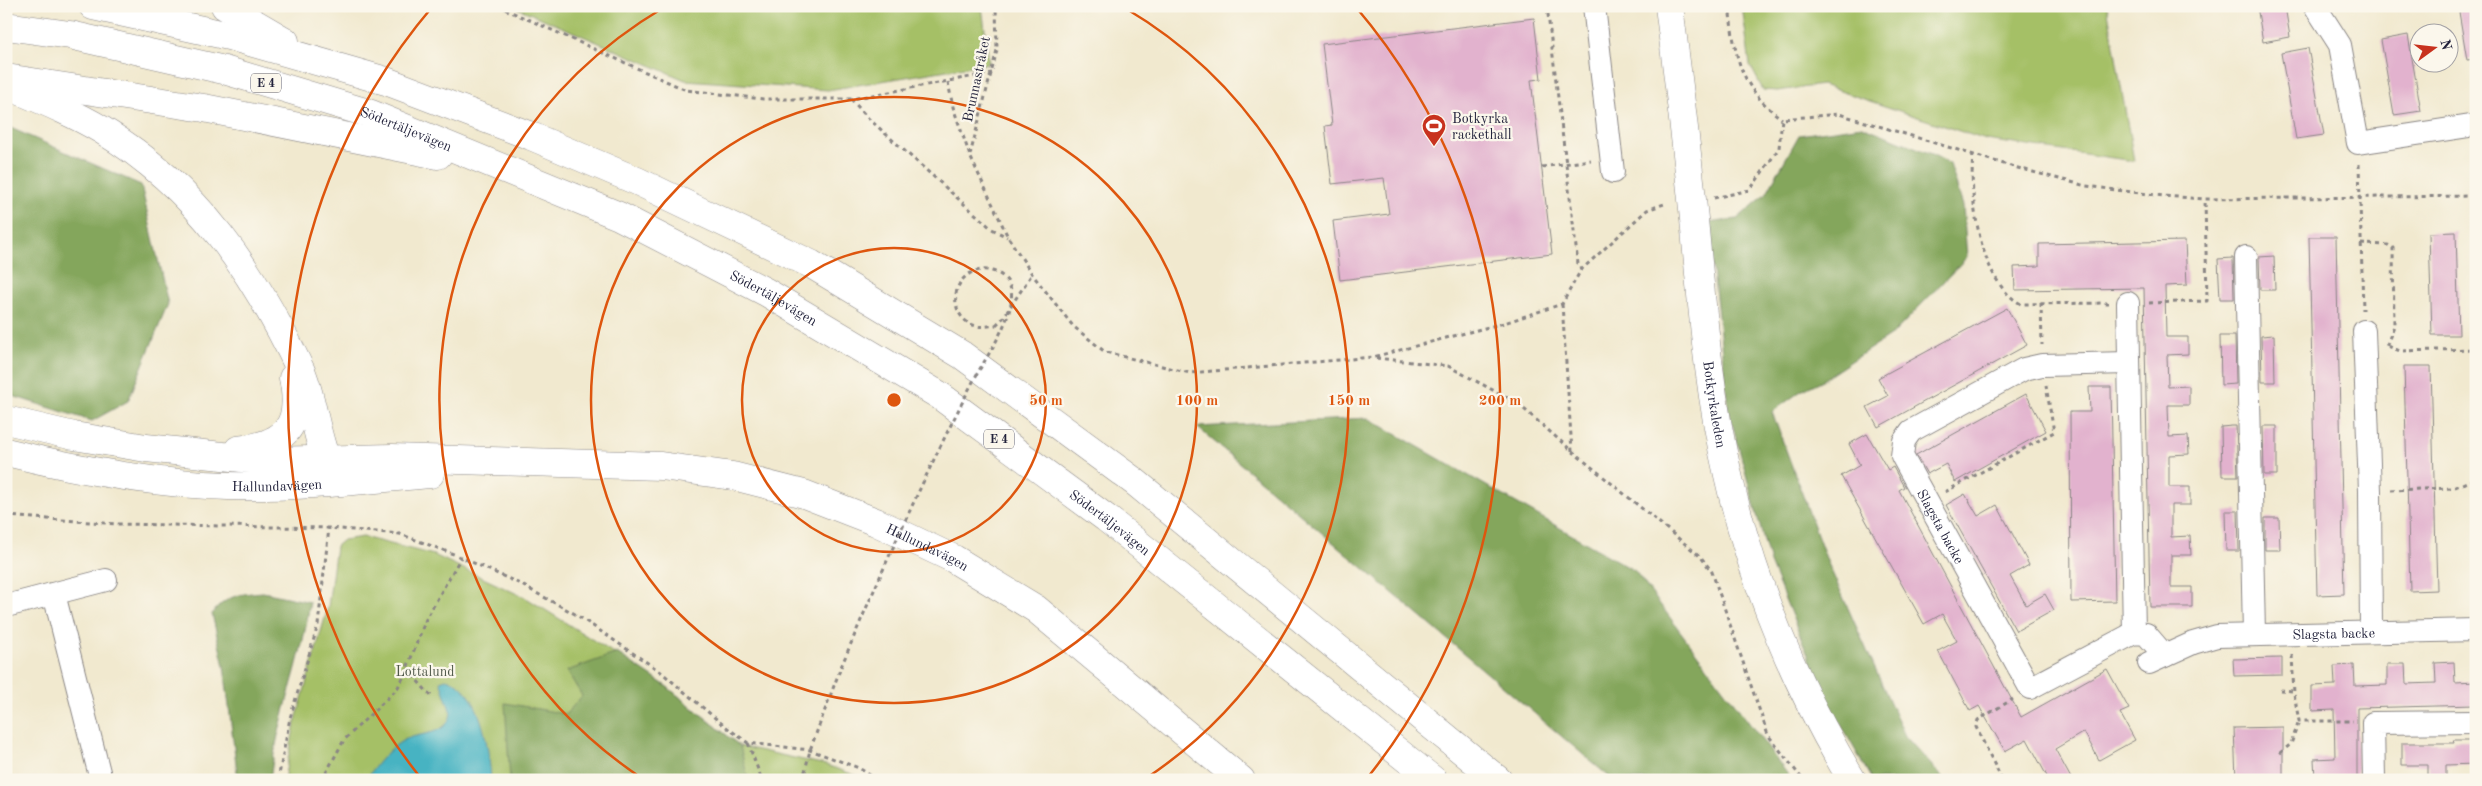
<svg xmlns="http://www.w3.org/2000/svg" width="2482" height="786" viewBox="0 0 2482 786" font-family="'Old Standard TT',serif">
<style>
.green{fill:#a5c066;stroke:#647150}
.forest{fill:#84a65b;stroke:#53644b}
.water{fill:#46b3c2;stroke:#346a7e}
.building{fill:#e2b2ce}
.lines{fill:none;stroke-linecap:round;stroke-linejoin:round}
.minor-casing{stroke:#8a8685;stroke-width:24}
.major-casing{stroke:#8a8685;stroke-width:29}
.highway-casing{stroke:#8a8685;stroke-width:29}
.path{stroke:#8a8685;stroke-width:3;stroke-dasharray:4 4;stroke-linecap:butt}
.minor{stroke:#fff;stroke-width:22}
.major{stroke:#fff;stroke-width:28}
.highway{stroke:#fff;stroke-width:28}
.path-bridge{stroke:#8a8685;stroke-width:3;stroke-dasharray:4 4;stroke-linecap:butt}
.ring{fill:none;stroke:#de560e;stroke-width:2.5}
.labels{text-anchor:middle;stroke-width:4.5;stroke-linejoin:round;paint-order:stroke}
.shield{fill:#fbf7ec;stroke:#636270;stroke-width:1}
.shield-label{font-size:12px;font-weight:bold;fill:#22223b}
.street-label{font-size:14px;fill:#22223b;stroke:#fbf7ec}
.poi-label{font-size:14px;fill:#22223b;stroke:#fbf7ec;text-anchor:start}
.park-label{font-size:14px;fill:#50594a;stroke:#fbf7ec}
.centre{fill:#de560e;stroke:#fbf7ec;stroke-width:2.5}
.ring-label{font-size:15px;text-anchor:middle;font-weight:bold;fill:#de560e;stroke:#fbf7ec;stroke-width:4.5;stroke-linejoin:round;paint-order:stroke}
</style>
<rect width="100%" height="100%" fill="#fbf7ec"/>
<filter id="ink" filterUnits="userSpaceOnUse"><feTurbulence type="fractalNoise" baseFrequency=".02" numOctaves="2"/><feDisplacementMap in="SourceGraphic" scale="10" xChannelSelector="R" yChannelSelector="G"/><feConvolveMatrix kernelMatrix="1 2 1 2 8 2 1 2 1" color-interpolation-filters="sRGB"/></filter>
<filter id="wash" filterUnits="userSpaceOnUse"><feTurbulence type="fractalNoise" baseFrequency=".0096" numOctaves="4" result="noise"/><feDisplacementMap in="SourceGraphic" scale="20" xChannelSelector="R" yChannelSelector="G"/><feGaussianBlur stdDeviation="1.12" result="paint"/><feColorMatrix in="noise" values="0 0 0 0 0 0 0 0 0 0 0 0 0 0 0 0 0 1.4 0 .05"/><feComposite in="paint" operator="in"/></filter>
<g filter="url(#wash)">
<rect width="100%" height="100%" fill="#f1e9cf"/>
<g class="green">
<path d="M513,6H982L989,63L828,90L685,80Z"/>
<path d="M1742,6H2107L2134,161L1986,140L1822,85L1777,91L1763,90L1750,65Z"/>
<path d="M363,537L434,555L528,599L666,686L740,746L826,765L869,780H284L295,723L328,607L336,546L343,540Z"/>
</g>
<g class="forest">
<path d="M6,126L141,185L168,304L128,401L92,421L6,394Z"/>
<path d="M1862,126L1932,154L1950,164L1963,206L1967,257L1894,333L1821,381L1801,391L1772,412L1827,561L1905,736L1945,780H1872L1826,698L1770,563L1728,408L1708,223L1737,219L1766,194L1799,135Z"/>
<path d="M1368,418L1635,571L1792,780H1613L1197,427Z"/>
<path d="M263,592L310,602C302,663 277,719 270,780H238L224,666L212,614C227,595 239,594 263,592Z"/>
<path d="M617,653L666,686L740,746L748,780H510L505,703L566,714L582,696L567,671Z"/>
</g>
<path class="water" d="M446,679C482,687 489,750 491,780H367C373,766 391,747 404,740C420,732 448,736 451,713L440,681Z"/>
<g id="blocks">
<g class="building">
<path d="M2257,6H2285L2290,37L2263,42Z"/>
<path d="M2458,6H2476V59L2467,60Z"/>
<path d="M1534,18L1541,79L1531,80L1552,254L1340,280L1333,221L1389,214L1384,178L1332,184L1325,126L1332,125L1322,44Z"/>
<path d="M2408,35L2421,111L2394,115L2381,40Z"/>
<path d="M2308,48L2324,135L2296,139L2281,53Z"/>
<path d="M2456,232L2459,335H2432L2429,233Z"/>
<path d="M2309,237H2336L2344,594L2317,595Z"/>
<path d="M2185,241L2187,285L2165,286L2166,337H2188V354L2167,355L2168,387L2189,386V405H2168L2169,437L2188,436L2189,454L2169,455V487H2190V505H2171V537L2190,536L2191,555H2171V587H2192V607H2150L2144,288L2015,290L2014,267L2039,266V244Z"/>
<path d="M2274,256L2275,290H2260L2259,257Z"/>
<path d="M2233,258L2234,299H2220L2218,259Z"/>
<path d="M2007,308L2027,345L1878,427L1867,407L1888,396L1878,378Z"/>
<path d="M2274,335L2275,382H2262L2261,336Z"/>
<path d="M2220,336H2235L2236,384L2221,385Z"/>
<path d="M2404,366H2431L2437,590L2410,591Z"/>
<path d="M2089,387H2111L2115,601L2071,602L2070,412H2090Z"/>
<path d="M2026,394L2046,431L1955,482L1946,464L1927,474L1916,455Z"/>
<path d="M2232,426H2236L2238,476H2222L2221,427Z"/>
<path d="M2263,426H2277V475H2264Z"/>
<path d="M1867,434L1888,470L1893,467L1904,487L1899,490L2021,717L2107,669L2129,709L2120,713L2135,740L2099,760L2084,732L2055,749L2072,780H2049L2027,739L2005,751L1979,706L1970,711L1938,651L1957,641L1942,614L1924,624L1841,476L1860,465L1849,444Z"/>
<path d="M1965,494L1978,516L1997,505L2029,565L2010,576L2026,605L2045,594L2054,610L2016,631L1946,505Z"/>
<path d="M2225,511H2238L2239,551H2226Z"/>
<path d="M2265,518H2279L2280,550H2265Z"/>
<path d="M2282,658V675L2234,676L2233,659Z"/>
<path d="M2454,662L2455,683L2476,682V705L2357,708V780L2315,779L2314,759L2335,758L2334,710L2312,711V686L2335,685L2334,666L2354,665L2355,686L2387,685V664H2405L2406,684L2436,683L2435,663Z"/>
<path d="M2283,727V780H2236L2234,728Z"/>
<path d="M2453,740H2476V764L2446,765V780H2428V765H2402V743H2454Z"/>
</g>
</g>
</g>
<g filter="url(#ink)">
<use href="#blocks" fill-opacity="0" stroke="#8a8685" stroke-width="1"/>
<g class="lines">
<defs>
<g id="minor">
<path d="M1594,6L1613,172"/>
<path d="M2315,6L2340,45L2358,143L2476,125"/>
<path d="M2246,257L2254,634"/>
<path d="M2128,303L2134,633"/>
<path d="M2364,331L2370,491L2371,631"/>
<path id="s1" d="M2129,363L2042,365L2024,369L1911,431L1904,441L1902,456L2030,688L2134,633L2146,634L2165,656"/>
<path d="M54,594L101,780"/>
<path d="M6,606L106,580"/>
<path id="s2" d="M2149,663L2193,643L2217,636L2476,630"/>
<path d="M2374,780L2373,723L2476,722"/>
</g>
<g id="major">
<path id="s3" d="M1669,6C1678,77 1687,148 1694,219C1702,304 1708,391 1728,475C1752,582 1796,686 1852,780"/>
<path d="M6,85C39,99 72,112 102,130C198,188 254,272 301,371C314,399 317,454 336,475"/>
<path id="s4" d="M6,420L74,436L146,448L270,461L392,458L661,466L733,476L804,494L876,522L954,559L1036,609L1241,780"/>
<path d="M238,450C285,444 303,427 293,378"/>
<path id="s5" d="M6,452C79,470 153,484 228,486C296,488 363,480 430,474"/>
</g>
<g id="highway">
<path d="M93,6L229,36L386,81L531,136L637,181L811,264L962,355L1135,482L1498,780"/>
<path d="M225,6L285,41"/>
<path id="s6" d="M6,26L70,35L224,70L371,114L619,216L766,292L939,395L1106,518L1433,780"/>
<path d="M6,78L204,108L438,155"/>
</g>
</defs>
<use href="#minor" class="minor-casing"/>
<use href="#major" class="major-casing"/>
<use href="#highway" class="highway-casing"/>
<g class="path">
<path d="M498,6L686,90L763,99H851L992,73"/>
<path d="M1547,6L1578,264L1581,270"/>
<path d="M1729,6C1735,56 1739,87 1782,119"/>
<path d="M948,82L953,107L970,156L1008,237L1032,274L1073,326L1105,352L1190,373L1373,357L1504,323L1562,304L1581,270L1647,210L1667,203"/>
<path d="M851,99L868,118L992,229L1007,237"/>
<path d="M1973,154C1969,196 1979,282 2021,304L2108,303"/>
<path d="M970,155L997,50L996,6"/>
<path d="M2359,164L2363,310"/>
<path d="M1542,167L1591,160"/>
<path d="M1714,198L1750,190L1779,148L1782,119L1839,114L2014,167L2086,186L2163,196L2205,199L2476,196"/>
<path d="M2361,244L2388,245L2393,248L2394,326L2386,347"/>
<path d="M2041,303L2042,345"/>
<path d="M2149,303L2207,301L2205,199"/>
<path d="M1562,304L1572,451"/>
<path d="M996,325L1003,318L1032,274"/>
<path d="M2388,346L2400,351L2476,349"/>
<path d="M1376,358L1448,366L1517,403L1572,451L1701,557L1712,572L1768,735L1803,780"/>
<path d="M2391,490L2453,488L2476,478"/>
<path d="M1945,492L2054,432L2046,386"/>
<path d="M6,516L118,524L329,528L400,534L456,555L518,583L575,614L661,672L721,723L748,743L810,750L859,768L877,780"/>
<path d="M2292,655L2294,694L2299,721H2353"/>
<path d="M407,669L432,697"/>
<path d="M2280,690L2293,691"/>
<path d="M748,743L762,780"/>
<path d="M2280,753L2291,744L2299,721"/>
<path d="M278,780L290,718L318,625L329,528"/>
<path d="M322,780L344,740L397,689L404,676L426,619L461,557"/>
<path d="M803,780L810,750L841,667"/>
<path d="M2002,780L1976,727L1978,720L2013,699"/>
</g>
<use href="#minor" class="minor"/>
<use href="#major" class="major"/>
<use href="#highway" class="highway"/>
<path class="path-bridge" d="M841,667C883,568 927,469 977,374C990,350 1038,285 992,271C982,268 971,271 964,278C950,292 954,318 973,325C981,328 988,326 996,325"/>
</g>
</g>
<g class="ring">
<circle cx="894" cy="400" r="152"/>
<circle cx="894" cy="400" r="303"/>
<path d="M643 779A455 455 0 0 1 663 8M1125 8A455 455 0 0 1 1145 779"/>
<path d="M420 777A606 606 0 0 1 433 6M1355 6A606 606 0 0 1 1368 777"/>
</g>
<defs>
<symbol id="stadium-pin" viewBox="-11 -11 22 30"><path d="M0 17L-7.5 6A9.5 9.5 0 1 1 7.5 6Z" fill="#c8321e" stroke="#fbf7ec"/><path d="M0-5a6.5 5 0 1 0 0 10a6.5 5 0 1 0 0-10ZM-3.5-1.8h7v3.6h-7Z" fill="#fff"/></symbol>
</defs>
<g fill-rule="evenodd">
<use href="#stadium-pin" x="1420" y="112" width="28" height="38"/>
</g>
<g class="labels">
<g class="shield">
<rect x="251" y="73.5" width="30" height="19" rx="4"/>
<rect x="984" y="429.5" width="30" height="19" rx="4"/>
</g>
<g class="shield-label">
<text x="266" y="87">E 4</text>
<text x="999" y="443">E 4</text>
</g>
<g class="street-label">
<text transform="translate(976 79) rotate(-78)" y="5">Brunnastråket</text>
<text dy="5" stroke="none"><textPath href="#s6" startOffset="414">Södertäljevägen</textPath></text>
<text dy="5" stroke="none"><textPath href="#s6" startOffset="819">Södertäljevägen</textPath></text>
<text dy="5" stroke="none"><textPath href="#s3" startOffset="401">Botkyrkaleden</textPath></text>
<text dy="5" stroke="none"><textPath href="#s5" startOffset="274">Hallundavägen</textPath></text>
<text dy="5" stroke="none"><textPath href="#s6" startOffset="1224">Södertäljevägen</textPath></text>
<text dy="5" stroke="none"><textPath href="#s1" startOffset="342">Slagsta backe</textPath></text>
<text dy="5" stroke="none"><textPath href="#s4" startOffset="939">Hallundavägen</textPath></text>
<text dy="5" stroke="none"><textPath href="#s2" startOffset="190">Slagsta backe</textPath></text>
</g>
<g class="poi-label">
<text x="1452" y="123">Botkyrka<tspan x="1452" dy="16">rackethall</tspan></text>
</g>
<g class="park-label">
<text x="425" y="676">Lottalund</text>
</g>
</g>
<circle cx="894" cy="400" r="8" class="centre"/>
<g class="ring-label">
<text x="1046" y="405">50 m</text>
<text x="1197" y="405">100 m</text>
<text x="1349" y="405">150 m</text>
<text x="1500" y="405">200 m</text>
</g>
<rect width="2482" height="786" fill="none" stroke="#fbf7ec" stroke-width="25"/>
<g transform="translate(2434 48) rotate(75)"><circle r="24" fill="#fbf7ec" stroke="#a4a2a5"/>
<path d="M0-4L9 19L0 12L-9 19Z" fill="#c8321e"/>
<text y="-8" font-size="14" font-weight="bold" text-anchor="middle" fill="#22223b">N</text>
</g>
</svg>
